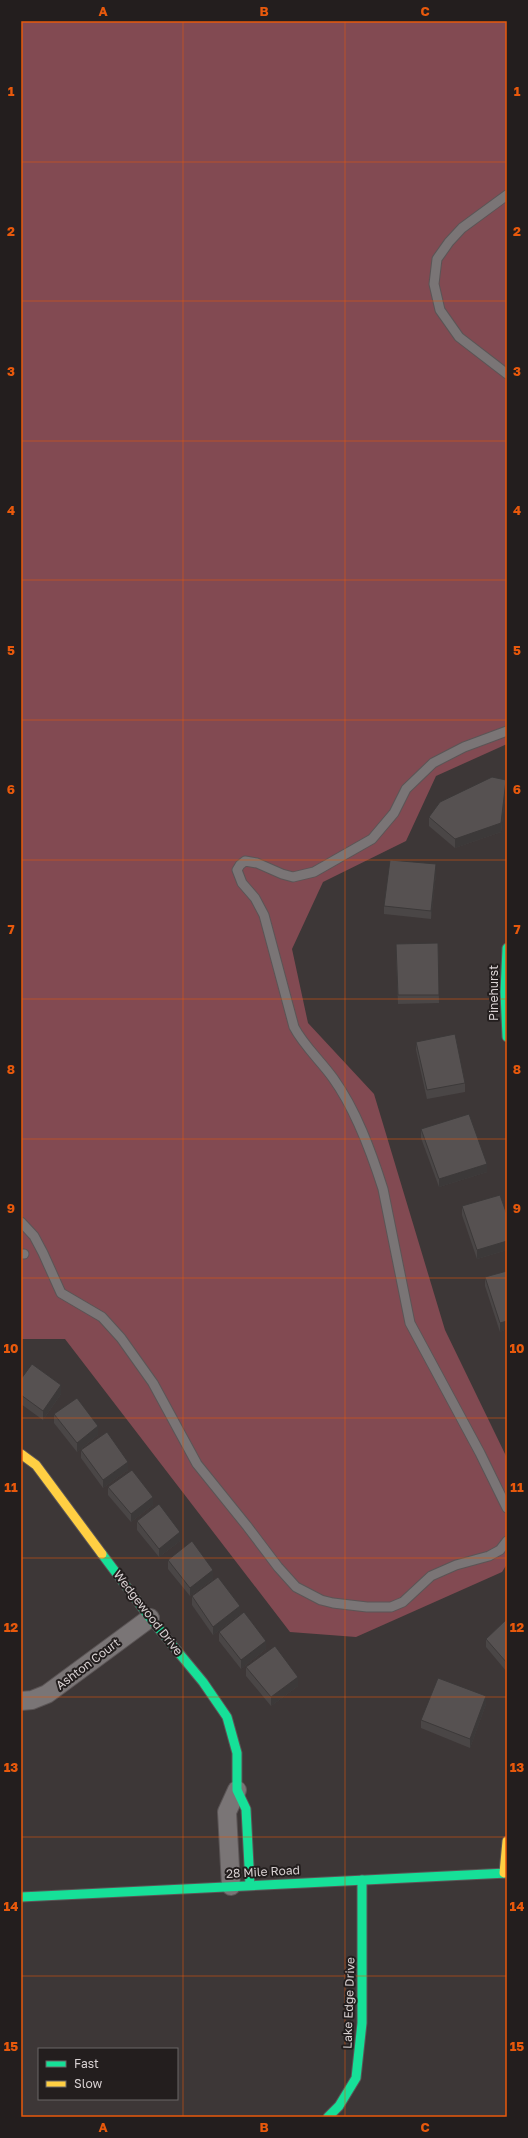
<svg xmlns="http://www.w3.org/2000/svg" width="528" height="2138" viewBox="0 0 528 2138" font-family="'Golos Text',sans-serif">
<style>
.green{fill:#824a52}
.lines{fill:none;stroke-linecap:round;stroke-linejoin:round}
.lane-casing{stroke:#5b5556;stroke-width:11}
.street-casing{stroke:#5b5556;stroke-width:20}
.fast-casing{stroke:#5b5556;stroke-width:11}
.slow-casing{stroke:#5b5556;stroke-width:11}
.lane{stroke:#7a7576;stroke-width:9}
.street{stroke:#7a7576;stroke-width:18}
.fast{stroke:#16e098;stroke-width:9}
.slow{stroke:#ffcf43;stroke-width:9}
.wall{fill:#4a4646}
.shaded-wall{fill:#3c3939}
.building{fill:#565151;stroke:#3c3939}
.grid{fill:none;stroke:#e8590c;stroke-width:1;stroke-opacity:0.55}
.labels{text-anchor:middle;stroke-width:4;stroke-linejoin:round;paint-order:stroke}
.street-label{font-size:12px;fill:#d8d1d2;stroke:#231e1e}
.neatline{fill:none;stroke:#e8590c;stroke-width:1.5}
.grid-label{font-size:13px;text-anchor:middle;font-weight:bold;fill:#e8590c}
</style>
<rect width="100%" height="100%" fill="#3d3737"/>
<path class="green" d="M21,21H507V744L436,776L406,841L323,882L292,949L308,1023L374,1094L445,1330L507,1458V1564L502,1572L356,1637L290,1632L65,1339H21Z"/>
<g class="lines">
<defs>
<g id="lane">
<path d="M507,195L462,228L449,242L437,259L434,284L440,310L459,337L507,374"/>
<path d="M507,731L464,747L433,763L406,789L394,813L372,839L314,872L293,877L282,874L257,863L245,861L240,865L237,870L242,883L255,898L264,915L294,1027C304,1046 320,1060 333,1078C356,1110 371,1151 383,1189L410,1323L480,1453L507,1508"/>
<path d="M21,1222L34,1236L43,1253L61,1293L102,1317L121,1338L153,1383L197,1464L247,1526L278,1567L296,1587L321,1600L333,1603L367,1607H391L403,1602L431,1576L456,1565L489,1556L500,1550L507,1541"/>
<path d="M21,1254H24"/>
</g>
<g id="street">
<path d="M21,1701L32,1700L47,1694L150,1618"/>
<path d="M231,1886L227,1812L237,1790"/>
</g>
<g id="fast">
<path d="M507,948L505,992L507,1037"/>
<path d="M102,1554L150,1618L203,1682L227,1717L237,1753V1790L246,1809L250,1885"/>
<path d="M21,1897L507,1873"/>
<path d="M328,2117L339,2106L356,2078L362,2023V1880"/>
</g>
<g id="slow">
<path d="M21,1454L36,1465L102,1554"/>
<path d="M504,1873L507,1841"/>
</g>
</defs>
<use href="#lane" class="lane-casing"/>
<use href="#street" class="street-casing"/>
<use href="#fast" class="fast-casing"/>
<use href="#slow" class="slow-casing"/>
<use href="#lane" class="lane"/>
<use href="#street" class="street"/>
<use href="#fast" class="fast"/>
<use href="#slow" class="slow"/>
</g>
<g class="wall">
<path d="M506,788L501,832L455,848L429,826V817Z"/>
<path d="M436,873L431,919L384,914V906Z"/>
<path d="M438,943L439,1003L398,1004L396,953Z"/>
<path d="M416,1042L465,1083V1092L427,1099L416,1050Z"/>
<path d="M421,1129L487,1172L439,1187L421,1138Z"/>
<path d="M462,1206L507,1215V1250L477,1259L462,1215Z"/>
<path d="M507,1271V1329L500,1332L485,1286V1277Z"/>
<path d="M21,1379L61,1394L43,1420L21,1404Z"/>
<path d="M54,1414L98,1435L77,1452L54,1423Z"/>
<path d="M81,1450L128,1470L103,1488L81,1458Z"/>
<path d="M108,1487L153,1505L131,1522L108,1495Z"/>
<path d="M137,1521L180,1541L159,1557L137,1530Z"/>
<path d="M168,1560L213,1579L190,1596L168,1569Z"/>
<path d="M192,1596L240,1614L213,1635L192,1605Z"/>
<path d="M507,1619V1672L486,1647V1639Z"/>
<path d="M219,1632L266,1649L241,1669L219,1641Z"/>
<path d="M246,1667L298,1686L271,1706L246,1676Z"/>
<path d="M486,1704L470,1748L421,1728V1720Z"/>
</g>
<g class="shaded-wall">
<path d="M506,780V788L501,832L455,848V839Z"/>
<path d="M436,864V873L431,919V911Z"/>
<path d="M487,1164V1172L439,1187V1179Z"/>
<path d="M507,1241V1250L477,1259V1250Z"/>
<path d="M507,1321V1329L500,1332V1323Z"/>
<path d="M61,1385V1394L43,1420V1411Z"/>
<path d="M98,1426V1435L77,1452V1443Z"/>
<path d="M128,1462V1470L103,1488V1480Z"/>
<path d="M153,1497V1505L131,1522V1514Z"/>
<path d="M180,1532V1541L159,1557V1549Z"/>
<path d="M213,1570V1579L190,1596V1588Z"/>
<path d="M240,1606V1614L213,1635V1627Z"/>
<path d="M266,1641V1649L241,1669V1660Z"/>
<path d="M298,1677V1686L271,1706V1697Z"/>
<path d="M486,1696V1704L470,1748V1739Z"/>
</g>
<g class="building">
<path d="M492,777L506,780L501,823L455,839L429,817L440,802Z"/>
<path d="M390,860L436,864L431,911L384,906Z"/>
<path d="M438,943L439,995H398L396,944Z"/>
<path d="M455,1034L465,1083L427,1090L416,1042Z"/>
<path d="M469,1114L487,1164L439,1179L421,1129Z"/>
<path d="M500,1195L507,1215V1241L477,1250L462,1206Z"/>
<path d="M507,1271V1321L500,1323L485,1277Z"/>
<path d="M32,1364L61,1385L43,1411L21,1395V1379Z"/>
<path d="M77,1398L98,1426L77,1443L54,1414Z"/>
<path d="M107,1432L128,1462L103,1480L81,1450Z"/>
<path d="M132,1470L153,1497L131,1514L108,1487Z"/>
<path d="M159,1504L180,1532L159,1549L137,1521Z"/>
<path d="M192,1541L213,1570L190,1588L168,1560Z"/>
<path d="M218,1577L240,1606L213,1627L192,1596Z"/>
<path d="M244,1612L266,1641L241,1660L219,1632Z"/>
<path d="M507,1619V1663L486,1639Z"/>
<path d="M275,1646L298,1677L271,1697L246,1667Z"/>
<path d="M438,1678L486,1696L470,1739L421,1720Z"/>
</g>
<path class="grid" d="M183,21V2117M345,21V2117M21,162H507M21,301H507M21,441H507M21,580H507M21,720H507M21,860H507M21,999H507M21,1139H507M21,1278H507M21,1418H507M21,1558H507M21,1697H507M21,1837H507M21,1976H507"/>
<g class="labels">
<g class="street-label">
<text transform="translate(494 993) rotate(-90)" y="4">Pinehurst</text>
<text transform="translate(148 1613) rotate(52)" y="4">Wedgewood Drive</text>
<text transform="translate(88 1664) rotate(-37)" y="4">Ashton Court</text>
<text transform="translate(263 1872) rotate(-3)" y="4">28 Mile Road</text>
<text transform="translate(349 2003) rotate(-88)" y="4">Lake Edge Drive</text>
</g>
</g>
<rect width="528" height="2138" fill="none" stroke="#231e1e" stroke-width="44"/>
<rect x="38" y="2048" width="140" height="52" fill="#231e1e" stroke="#6b6666"/>
<rect x="46" y="2061" width="20" height="6" fill="#16e098" stroke="#6b6666"/>
<text x="74" y="2068" font-size="12" fill="#d8d1d2">Fast</text>
<rect x="46" y="2081" width="20" height="6" fill="#ffcf43" stroke="#6b6666"/>
<text x="74" y="2088" font-size="12" fill="#d8d1d2">Slow</text>
<rect x="22" y="22" width="484" height="2094" class="neatline"/>
<g class="grid-label">
<text x="103" y="16">A</text>
<text x="264" y="16">B</text>
<text x="425" y="16">C</text>
<text x="11" y="96">1</text>
<text x="517" y="96">1</text>
<text x="11" y="236">2</text>
<text x="517" y="236">2</text>
<text x="11" y="376">3</text>
<text x="517" y="376">3</text>
<text x="11" y="515">4</text>
<text x="517" y="515">4</text>
<text x="11" y="655">5</text>
<text x="517" y="655">5</text>
<text x="11" y="794">6</text>
<text x="517" y="794">6</text>
<text x="11" y="934">7</text>
<text x="517" y="934">7</text>
<text x="11" y="1074">8</text>
<text x="517" y="1074">8</text>
<text x="11" y="1213">9</text>
<text x="517" y="1213">9</text>
<text x="11" y="1353">10</text>
<text x="517" y="1353">10</text>
<text x="11" y="1492">11</text>
<text x="517" y="1492">11</text>
<text x="11" y="1632">12</text>
<text x="517" y="1632">12</text>
<text x="11" y="1772">13</text>
<text x="517" y="1772">13</text>
<text x="11" y="1911">14</text>
<text x="517" y="1911">14</text>
<text x="11" y="2051">15</text>
<text x="517" y="2051">15</text>
<text x="103" y="2132">A</text>
<text x="264" y="2132">B</text>
<text x="425" y="2132">C</text>
</g>
</svg>
